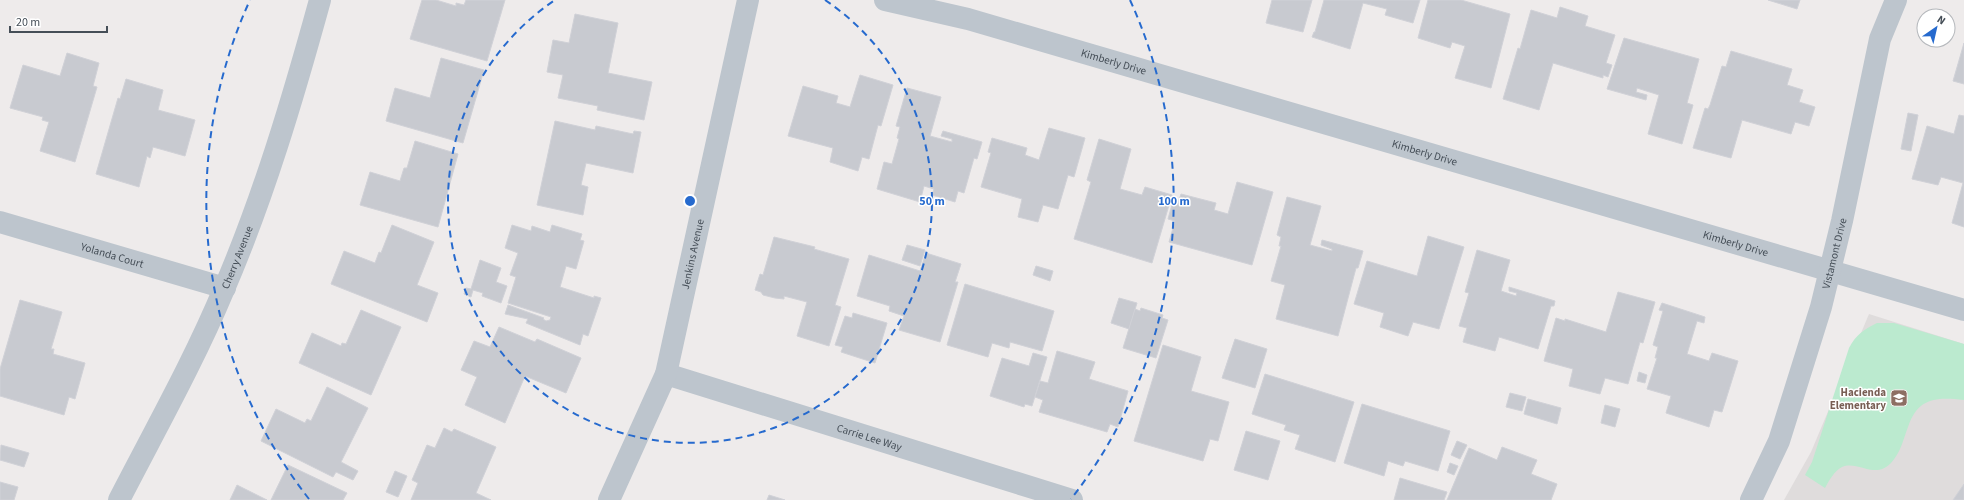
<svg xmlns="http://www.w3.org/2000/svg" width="1964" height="500" viewBox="0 0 1964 500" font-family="'Source Sans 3',sans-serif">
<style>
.education{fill:#dfdcdc}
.green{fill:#bbeacf}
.building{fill:#c8cad0;stroke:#d0d1d7}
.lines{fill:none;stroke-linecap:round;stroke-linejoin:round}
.minor{stroke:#bdc5cd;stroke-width:22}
.ring{fill:none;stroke:#266ace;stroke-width:2;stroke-dasharray:7 5}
.labels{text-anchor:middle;stroke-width:3;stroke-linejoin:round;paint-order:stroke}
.street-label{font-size:11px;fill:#454e57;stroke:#fff}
.education-label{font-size:11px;font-weight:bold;fill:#785e54;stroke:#fff;text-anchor:end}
.centre{fill:#266ace;stroke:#fff;stroke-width:2}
.ring-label{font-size:12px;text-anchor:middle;font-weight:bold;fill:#266ace;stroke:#fff;stroke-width:3;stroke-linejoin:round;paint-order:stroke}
</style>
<rect width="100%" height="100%" fill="#eeebeb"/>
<path class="education" d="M1869,314L1964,344V500H1784L1811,452Z"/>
<path class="green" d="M1877,323H1894L1964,344V400C1937,397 1918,397 1908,427C1903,440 1901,452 1891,463C1875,480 1858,460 1842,467C1834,471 1829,481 1825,488L1805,475L1812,462L1849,348C1856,335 1863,330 1877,323Z"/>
<g class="building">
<path d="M422,0H436L456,6V3L464,5L466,0H505L487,61L410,39Z"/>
<path d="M1272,0H1312L1303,32L1266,23Z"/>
<path d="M1324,0H1420L1413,23L1385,15L1387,9L1363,3L1350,49L1312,37L1314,32H1315Z"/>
<path d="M1428,0H1461L1510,14L1491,88L1455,78L1465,46L1452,42L1450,48L1418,38Z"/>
<path d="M1768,0H1800L1797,9Z"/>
<path d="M1560,7L1588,16L1585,26L1615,35L1606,63L1612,65L1608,77L1603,75V78L1553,63L1539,110L1503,99L1518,48L1520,49L1531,10L1557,18Z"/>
<path d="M575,14L618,23L608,73L652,82L644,120L597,110L598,106L558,98L563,75L547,72L553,40L569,43Z"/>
<path d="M1624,38L1699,59L1687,103L1693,105L1682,144L1648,134L1659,95L1637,88L1636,92L1647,95L1646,100L1607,89Z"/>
<path d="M1964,43V84L1953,81Z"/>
<path d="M1731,51L1792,69L1787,85L1803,90L1799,102L1815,107L1809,126L1795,122L1791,134L1742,120L1731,158L1693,148L1705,108L1708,109L1710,105L1722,66L1726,67Z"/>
<path d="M67,53L99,63L93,86L97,87L75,162L40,151L49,122L42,120L43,117L10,108L23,65L60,76Z"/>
<path d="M441,58L484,70L463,143L386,121L395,88L430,98Z"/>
<path d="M860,75L893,85L881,126L878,125L869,159L862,157L858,171L830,162L833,148L788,136L803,86L838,96L836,103L850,107Z"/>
<path d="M126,79L163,90L158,110L195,120L185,156L153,147L150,158L147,156L139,187L96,174L118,98L120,99Z"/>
<path d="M907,88L941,97L930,136L952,142V139L941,136L943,131L982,142L977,159L974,158L964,193L958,191L955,202L932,195L934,189L924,186L920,202L877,189L884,162L892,164L899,139L897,138L900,127L896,126Z"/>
<path d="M1908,113L1918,115L1911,151L1901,149Z"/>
<path d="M1959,115L1964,116V227L1952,223L1963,183L1941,177L1938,185L1912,179L1927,126L1954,134Z"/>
<path d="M555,121L595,130L596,126L633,134L634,131L641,132L633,173L586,163L581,185L588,187L583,215L537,205Z"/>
<path d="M1049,128L1085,138L1074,177L1068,175L1058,209L1043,205L1038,222L1018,217L1022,199L981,187L991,153L988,152L992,138L1027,148L1025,155L1039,160Z"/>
<path d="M1099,139L1131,149L1120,189L1142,195L1145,187L1172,195L1152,263L1074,239L1091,182L1087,180Z"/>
<path d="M415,141L458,154L438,227L360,205L370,172L400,181L404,168H407Z"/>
<path d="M1237,182L1273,192L1252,265L1169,242L1175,221L1168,219L1173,201L1178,203L1181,194L1216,203L1214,210L1228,214Z"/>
<path d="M1287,197L1321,206L1310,245L1332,251V249L1321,245L1322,240L1363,251L1358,268H1356L1338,336L1276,319L1285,285L1271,281L1281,246H1279L1281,237L1277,235Z"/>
<path d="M392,225L434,242L417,285L438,293L427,322L331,284L344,251L375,263L379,252L381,253Z"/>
<path d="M512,225L531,231L532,226L550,232L552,225L582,234L580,240L584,241L576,269L566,266L560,287L594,298V296L601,298L588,336L583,334L580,345L526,323L528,319L505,314L508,305L544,318L543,319L546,321L550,320L551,317L508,303L516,277L510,275L518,253L505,248Z"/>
<path d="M1428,236L1464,247L1439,329L1413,322L1408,336L1380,327L1384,313L1354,304L1367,261L1417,276Z"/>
<path d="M774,237L815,247L814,249L849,259L835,305L841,307L829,346L797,336L807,302L784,296V299L775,298L763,295L761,292L755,290L760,274L763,275Z"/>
<path d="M907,245L925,250L920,266L902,260Z"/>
<path d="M1477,250L1510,260L1501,291L1516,296L1517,293L1509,291V287L1555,301L1554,306H1551L1538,349L1499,337L1495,351L1463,342L1467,328L1459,326L1469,293L1465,292Z"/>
<path d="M926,253L961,264L955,282H958L940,342L899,330L904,316L889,311L890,306L857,296L869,255L920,271Z"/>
<path d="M480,260L501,268L496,282L507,286L501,303L482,296L483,293L473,290L471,297L464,294L466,288L471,289Z"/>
<path d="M1036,266L1053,271L1050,281L1033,275Z"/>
<path d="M965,284L1054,311L1042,351L1010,342L1009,348L992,343L988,357L947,345Z"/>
<path d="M1618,292L1655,302L1643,343L1640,342L1628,384L1605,378L1600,394L1569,386L1573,369L1544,361L1556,318L1565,321V319L1606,332Z"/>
<path d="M1119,298L1137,303L1129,329L1111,323Z"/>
<path d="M20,300L62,312L51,349H54L53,354L85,363L75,399L69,397L64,415L0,396V369Z"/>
<path d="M1662,303L1705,317L1704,323L1697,321L1687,354L1709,361L1712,353L1738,361L1722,412L1714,410L1709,427L1666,413L1671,396L1647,389L1657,358H1655L1658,347L1653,345L1663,311L1659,310Z"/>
<path d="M1141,308L1163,315L1162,318L1168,320L1156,358L1123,348L1135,309L1140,311Z"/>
<path d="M361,310L401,327L371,395L299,363L312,333L341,346L342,343L346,344Z"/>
<path d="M853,313L887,323L875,363L841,352L843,347L835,345L845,316L852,318Z"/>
<path d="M499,327L535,342L537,339L581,358L566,393L525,376L505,423L465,405L477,377L461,370L474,341L490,347Z"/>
<path d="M1235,339L1267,349L1255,388L1222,378Z"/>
<path d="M1163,345L1201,357L1191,391L1229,402L1218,441L1210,439L1203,461L1134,441Z"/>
<path d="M1057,351L1095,362L1089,379L1128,391L1118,427L1110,424L1107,432L1039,412L1043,400L1035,397L1040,381L1048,383Z"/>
<path d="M1033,353L1047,357L1032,406L1025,404L1024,407L990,396L1002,358L1029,366Z"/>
<path d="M1639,372L1647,375L1645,383L1637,381Z"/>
<path d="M1265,374L1354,402L1335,462L1295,449L1300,435L1284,430L1286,425L1252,414Z"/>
<path d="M327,387L368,408L341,462L358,471L353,480L336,472L333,477L261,441L276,409L305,423L307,419L311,421Z"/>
<path d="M1510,393L1526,397L1522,411L1506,407Z"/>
<path d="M1528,399L1561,408L1557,424L1524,414Z"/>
<path d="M1362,404L1450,431L1438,471L1405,461L1403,466L1388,461L1384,476L1344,463Z"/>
<path d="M1605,405L1620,409L1615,427L1601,423Z"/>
<path d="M444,428L452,432L454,429L496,447L476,493L491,500H411L418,483L412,480L427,445L435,448Z"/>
<path d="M1246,431L1280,441L1268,480L1234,470Z"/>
<path d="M1457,441L1467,445L1460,459L1451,455Z"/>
<path d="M1,445L29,453L24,467L0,460Z"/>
<path d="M1502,447L1537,460L1531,474L1557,484L1551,500H1447L1469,448L1497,460Z"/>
<path d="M1450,463L1458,466L1454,475L1447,472Z"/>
<path d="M288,465L347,493L343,500H271Z"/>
<path d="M395,471L407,476L398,497L386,492Z"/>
<path d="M1400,478L1447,492L1444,500H1394Z"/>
<path d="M0,482L18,487L14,500H0Z"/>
<path d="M1964,484V500H1953Z"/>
<path d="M237,485L267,500H230Z"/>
<path d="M769,495L785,500H767Z"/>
</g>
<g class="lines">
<g class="minor">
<path id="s1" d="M885,0L968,19L1964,310"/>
<path id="s2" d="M0,222L225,288"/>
<path id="s3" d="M666,374L1072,500"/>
<path id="s4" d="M119,500C155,430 194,361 224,289C264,196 293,98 320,0"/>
<path id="s5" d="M609,500L666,374L748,0"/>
<path id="s6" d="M1751,500L1779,441L1821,307L1842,221L1880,39L1896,0"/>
</g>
</g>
<g class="ring">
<path d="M825 0A242 242 0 1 1 555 0"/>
<path d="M309 499A484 484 0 0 1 250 0M1130 0A484 484 0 0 1 1071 499"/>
</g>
<defs>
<symbol id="school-square" viewBox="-11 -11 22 22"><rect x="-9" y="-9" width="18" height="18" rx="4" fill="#8d6e63" stroke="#fff"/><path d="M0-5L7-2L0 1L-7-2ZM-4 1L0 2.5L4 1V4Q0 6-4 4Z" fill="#fff"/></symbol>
</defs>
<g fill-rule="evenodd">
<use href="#school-square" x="1889" y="388" width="20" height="20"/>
</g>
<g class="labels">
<g class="street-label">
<text dy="4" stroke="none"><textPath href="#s1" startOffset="237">Kimberly Drive</textPath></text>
<text dy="4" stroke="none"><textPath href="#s1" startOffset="561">Kimberly Drive</textPath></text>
<text dy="4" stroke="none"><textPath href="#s1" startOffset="885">Kimberly Drive</textPath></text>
<text dy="4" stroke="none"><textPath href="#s6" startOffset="261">Vistamont Drive</textPath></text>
<text dy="4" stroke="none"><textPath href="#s5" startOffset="261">Jenkins Avenue</textPath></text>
<text dy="4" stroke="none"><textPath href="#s2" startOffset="117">Yolanda Court</textPath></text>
<text dy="4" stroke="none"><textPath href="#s4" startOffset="270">Cherry Avenue</textPath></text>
<text dy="4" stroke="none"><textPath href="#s3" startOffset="213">Carrie Lee Way</textPath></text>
</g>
<g class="education-label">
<text x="1886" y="396">Hacienda<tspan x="1886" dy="13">Elementary</tspan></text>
</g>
</g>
<circle cx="690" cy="201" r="6" class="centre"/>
<g class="ring-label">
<text x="932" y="205">50 m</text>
<text x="1174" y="205">100 m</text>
</g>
<g transform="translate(1936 28) rotate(34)"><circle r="19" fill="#ffffff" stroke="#b5b8bc"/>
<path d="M0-3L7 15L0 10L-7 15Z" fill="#266ace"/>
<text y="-6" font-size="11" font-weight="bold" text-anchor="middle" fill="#454e57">N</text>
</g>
<path d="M10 26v6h97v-6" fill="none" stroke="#454e57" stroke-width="2"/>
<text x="16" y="26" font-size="12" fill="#454e57" stroke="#ffffff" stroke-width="3" paint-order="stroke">20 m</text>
</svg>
